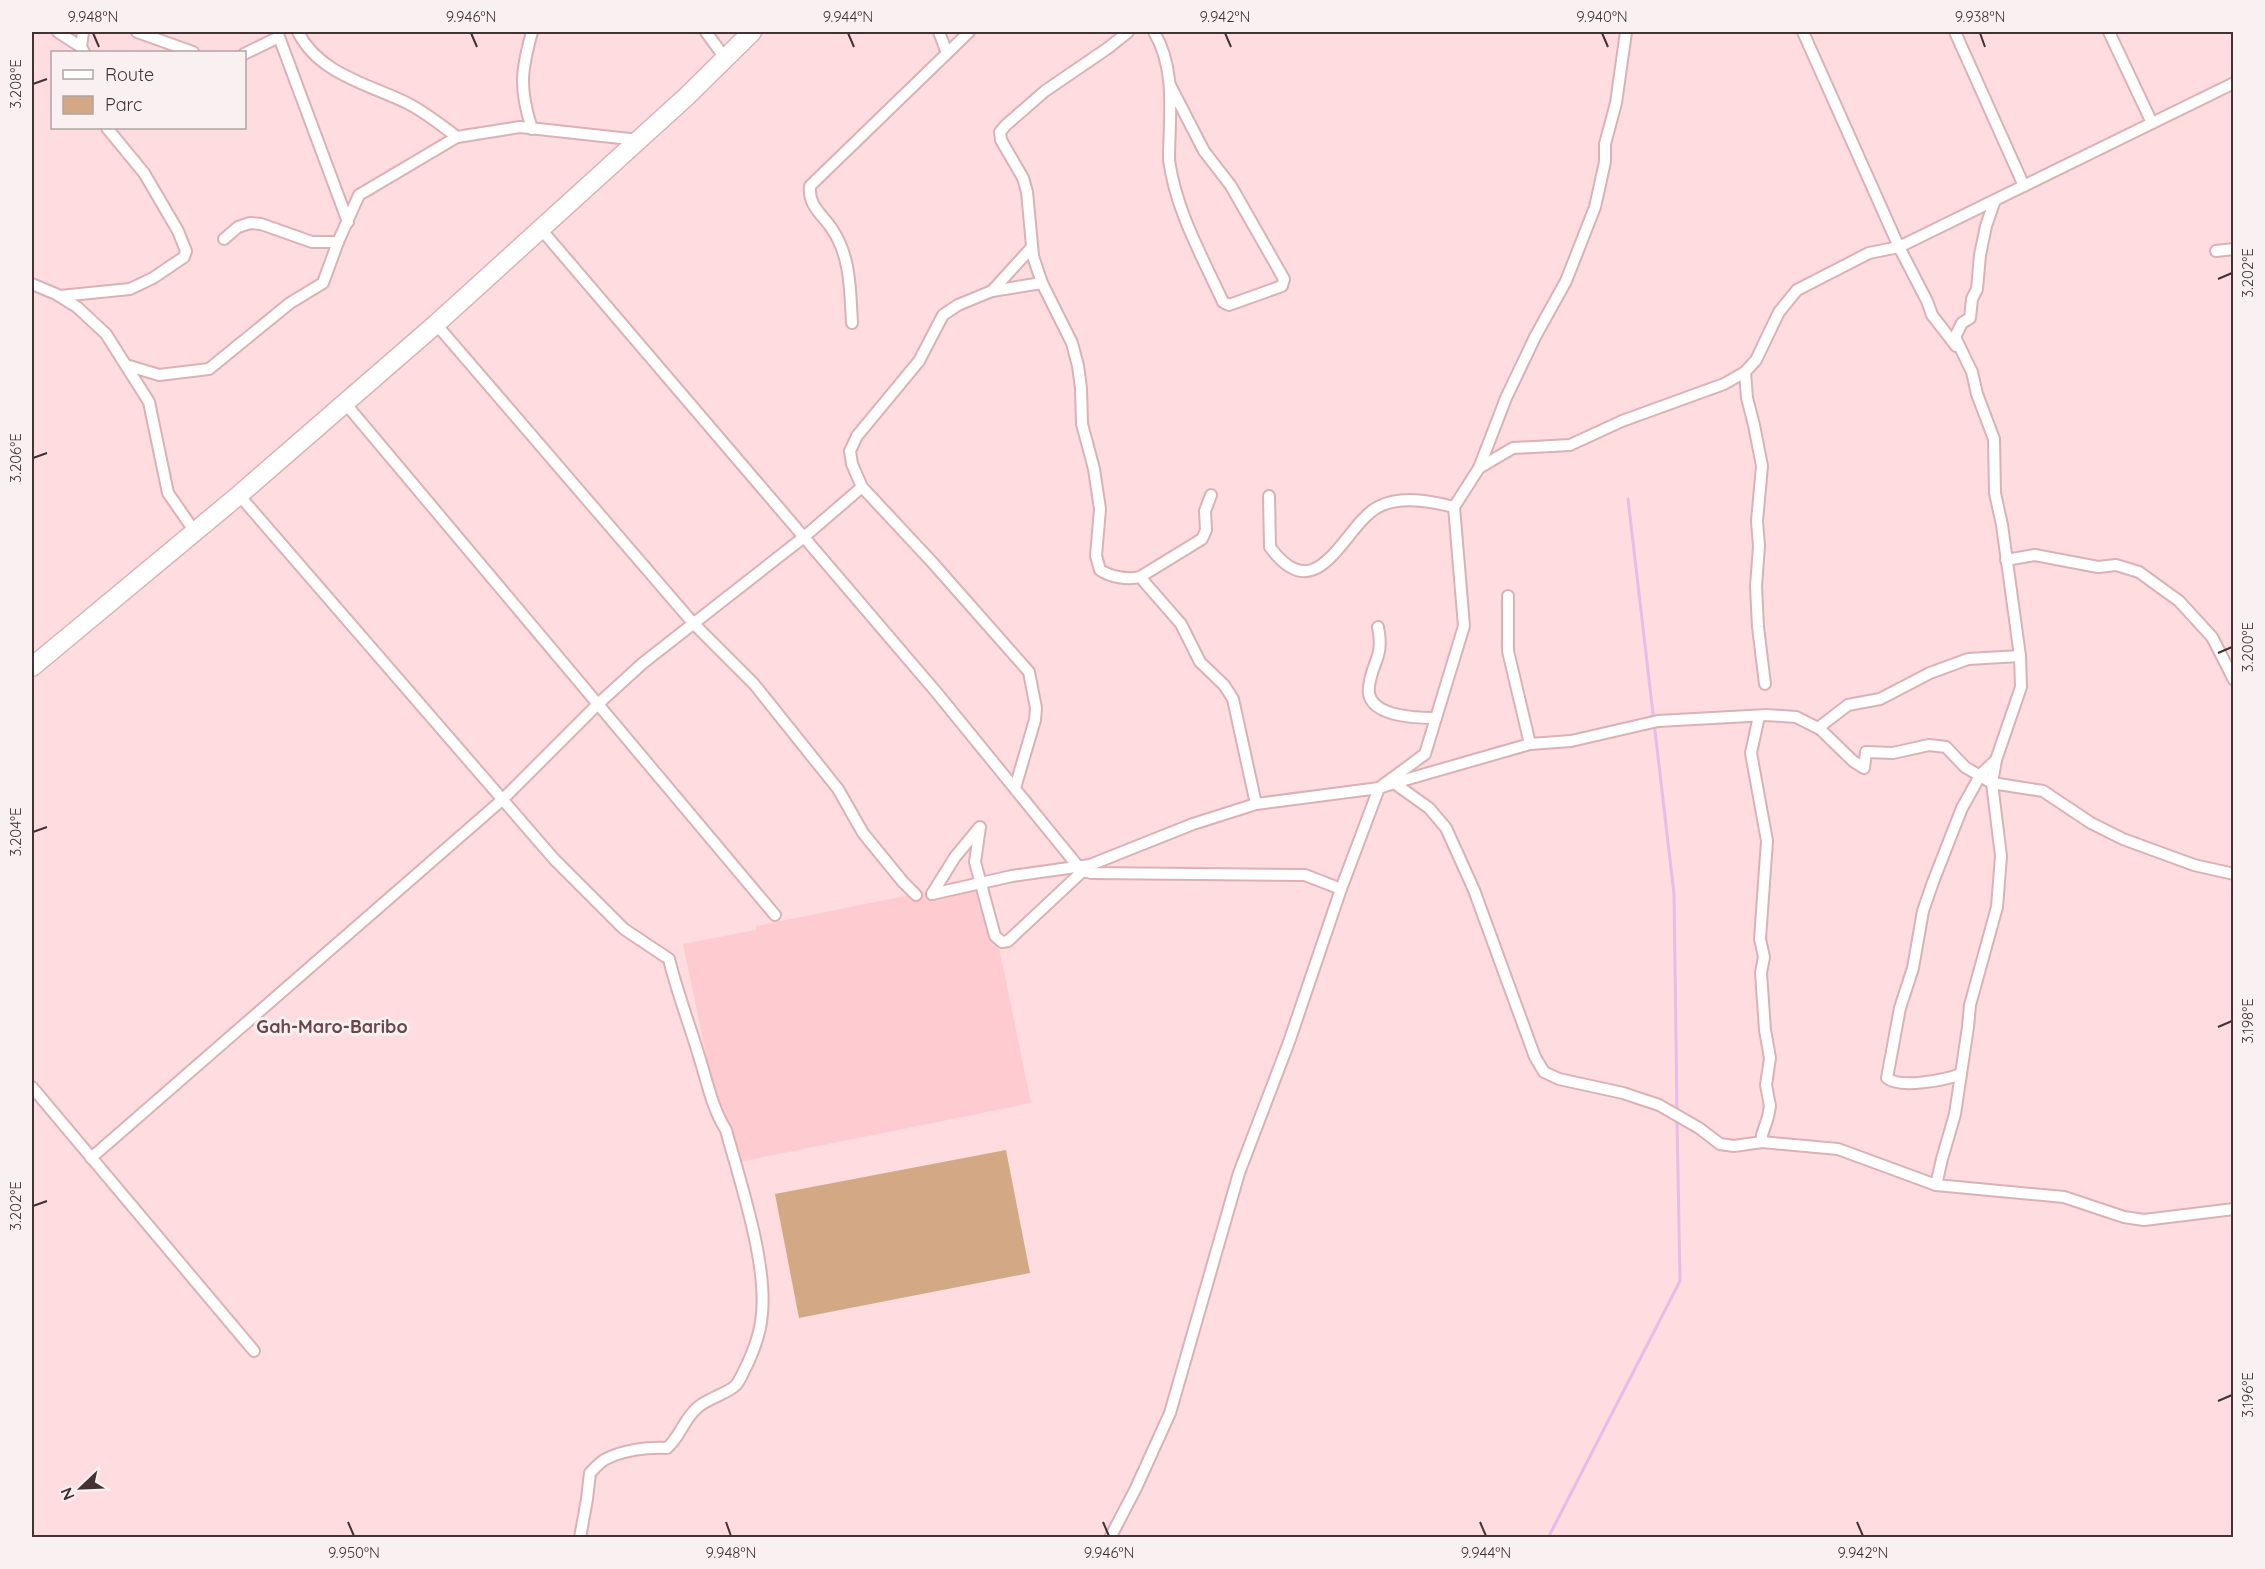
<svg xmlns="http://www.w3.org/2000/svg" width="2265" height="1569" viewBox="0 0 2265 1569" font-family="Quicksand,sans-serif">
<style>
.built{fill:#fecbd0}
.green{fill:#d3a885}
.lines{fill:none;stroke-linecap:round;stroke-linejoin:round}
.stream{stroke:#e3bee8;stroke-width:3}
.minor-casing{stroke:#dbb1b5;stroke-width:14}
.primary-casing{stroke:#dbb1b5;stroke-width:21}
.minor{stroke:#fff;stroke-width:10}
.primary{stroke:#fff;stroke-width:18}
.ticks{fill:none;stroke:#423233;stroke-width:2}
.labels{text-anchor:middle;stroke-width:6;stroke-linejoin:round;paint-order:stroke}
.neighbourhood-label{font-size:18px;font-weight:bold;fill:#69464a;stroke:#f9f0f1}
.neatline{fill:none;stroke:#423233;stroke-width:2}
.ticks-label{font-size:15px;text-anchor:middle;fill:#423233}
</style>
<rect width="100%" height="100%" fill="#ffdcdf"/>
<path class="built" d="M985,880L1031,1103L729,1164L683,944L756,930V926Z"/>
<path class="green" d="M1006,1150L1030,1273L799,1318L775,1194Z"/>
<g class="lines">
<g class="stream">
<path d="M1628,499L1674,894L1677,1112"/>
<path d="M1548,1538L1680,1281L1677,1119"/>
</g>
<defs>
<g id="minor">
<path d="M58,32L81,47L84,52"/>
<path d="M137,32L193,52"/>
<path d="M298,32C319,74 368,84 407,103C425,112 441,125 457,137"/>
<path d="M706,32L725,58"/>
<path d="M939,32L947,53"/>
<path d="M1128,32L1108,48L1045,91L1006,125L1000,132L1001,140L1023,178L1027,192L1033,256L1042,283L1072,343L1078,366L1081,388L1082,424L1094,469L1100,509L1096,556L1100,570C1111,577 1127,580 1140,577L1202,539L1206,530L1205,511L1211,495"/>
<path d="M1154,32C1177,70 1169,118 1169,160C1176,211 1202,256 1223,302L1229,305L1282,286L1284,279L1231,186L1204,151L1170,85"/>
<path d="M1803,32L1899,247L1927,301L1932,315L1956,346"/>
<path d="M1955,32L2024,186"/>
<path d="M2109,32L2152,123"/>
<path d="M81,47L83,32"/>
<path d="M244,54L279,37L348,222"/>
<path d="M532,129C519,89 521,71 532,32"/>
<path d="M540,228L937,693L1077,865"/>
<path d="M224,239L238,227L250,223L261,224L312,242H338"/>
<path d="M2216,251L2234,249"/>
<path d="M32,284L56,294L77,307L106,334L149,402L168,493L195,532"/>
<path d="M992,291L1042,283"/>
<path d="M60,296L130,289L153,278L184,257L186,251L178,231L144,173L107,128"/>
<path d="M852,323C850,291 851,257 832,229C822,214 808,206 810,186L969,32"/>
<path d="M436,324L693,623L754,684L838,789L863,833L903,882L916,895"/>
<path d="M126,365L159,375L209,369L290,303L323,283L338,242L359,195L457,137L520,127L639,140"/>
<path d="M1745,372L1747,398L1754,425L1762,466L1757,521L1759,546L1756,586L1758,627L1765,684"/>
<path d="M345,403L775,915"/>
<path d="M1479,468L1506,398L1535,337L1566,281L1595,207L1605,162V144L1616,103L1626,32"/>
<path d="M239,495L554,859L624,929L669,959C677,992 689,1023 699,1056C707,1081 712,1108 726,1130C740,1182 770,1269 761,1322C759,1336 753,1352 747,1365C743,1372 741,1379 736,1385C729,1393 706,1399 697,1408C684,1419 680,1437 667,1448C647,1447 622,1450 604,1460C599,1463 594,1469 590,1473L587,1499L580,1538"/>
<path d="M1269,496L1270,547C1318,613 1344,525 1378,507C1400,495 1431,501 1454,507"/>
<path d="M2006,560L2035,555L2098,567L2116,565L2139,572L2179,601L2212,637L2234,680"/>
<path d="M1140,577L1181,624L1200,662L1224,685L1233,699L1256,804"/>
<path d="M1508,596V651L1530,744"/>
<path d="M1378,627C1384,658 1373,659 1369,686C1364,717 1416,718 1436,718"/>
<path d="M1759,716L1751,753L1767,841L1760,939L1764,957L1761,973L1765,1030L1770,1058L1766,1085L1770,1106L1768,1117L1762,1135V1142"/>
<path d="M1818,728L1848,705L1880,699L1930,673L1968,659L2020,656"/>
<path d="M1394,783L1530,744L1571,741L1658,721L1767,715L1796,717L1820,729L1853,761L1864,768L1866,752L1893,753L1929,745L1946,747L1965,767L1992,783L2043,791L2091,823L2123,839L2194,865L2234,874"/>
<path d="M1015,788L1035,720L1036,708L1029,672L932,562L862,487L852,464L850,451L857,436L919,361L943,315L958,305L992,291L1032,247"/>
<path d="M980,827L975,862L995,936L1002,942L1008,941L1086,868"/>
<path d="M1082,871L1092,873L1305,875L1341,889"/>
<path d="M932,894L1012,876L1090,865L1193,824L1256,804L1379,788L1394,783L1429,808L1446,828L1474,890L1535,1057L1544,1072L1559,1079L1623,1093L1659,1105L1699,1128L1720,1144L1734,1146L1762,1142L1838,1149L1936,1185L2064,1197L2124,1217L2144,1220L2234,1209"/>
<path d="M932,894L955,857L979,828"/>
<path d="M1961,1074C1945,1080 1900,1089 1887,1078L1900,1008L1913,968L1923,911L1933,882L1962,808L1981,774L1996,760"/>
<path d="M32,1087L254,1351"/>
<path d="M91,1158L502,800L598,704L643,663L804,537L862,487"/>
<path d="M1936,1185L1942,1159L1955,1114L1968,1027L1970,1005L1997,907L2001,856L1992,783L1996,760L2021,687L2020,656L2002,525L1995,493L1994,439L1977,394L1972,372L1955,337L1962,323L1970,318L1972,299L1977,289L1980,255L1986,226L1995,200"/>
<path d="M1110,1538L1136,1488L1170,1413L1239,1173L1289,1042L1341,889L1379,788L1425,754L1464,626L1454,507L1479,468L1513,448L1570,445L1622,421L1724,384L1745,372L1756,360L1779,312L1797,290L1869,253L1899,247L2234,83"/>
</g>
<path id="primary" d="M32,667L239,495L436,324L686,97L752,32"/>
</defs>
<use href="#minor" class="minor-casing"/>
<use href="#primary" class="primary-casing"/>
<use href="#minor" class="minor"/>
<use href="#primary" class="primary"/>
</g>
<path class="ticks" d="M93,33L99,47M471,33L477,47M848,33L854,47M1225,33L1231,47M1602,33L1608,47M1980,33L1985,47M33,84L47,79M2218,279L2232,273M33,458L47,453M2218,653L2232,647M33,832L47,827M2218,1027L2232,1021M33,1206L47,1201M2218,1401L2232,1395M348,1522L354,1536M726,1522L731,1536M1103,1522L1109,1536M1480,1522L1486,1536M1857,1522L1863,1536"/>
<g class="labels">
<g class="neighbourhood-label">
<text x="332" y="1033">Gah-Maro-Baribo</text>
</g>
</g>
<rect width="2265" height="1569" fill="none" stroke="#f9f0f1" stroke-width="66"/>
<rect x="51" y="51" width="195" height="78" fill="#f9f0f1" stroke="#b0a4a5" stroke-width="1.5"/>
<rect x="63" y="70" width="30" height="9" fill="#ffffff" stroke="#b0a4a5" stroke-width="1.5"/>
<text x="105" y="81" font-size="18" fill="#423233">Route</text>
<rect x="63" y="96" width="30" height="18" fill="#d3a885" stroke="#b0a4a5" stroke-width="1.5"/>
<text x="105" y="111" font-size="18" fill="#423233">Parc</text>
<g transform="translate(81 1488) rotate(247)" stroke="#f9f0f1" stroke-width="4.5" paint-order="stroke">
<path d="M0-4.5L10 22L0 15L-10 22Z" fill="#423233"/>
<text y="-9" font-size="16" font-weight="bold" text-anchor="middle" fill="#423233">N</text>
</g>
<rect x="33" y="33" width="2199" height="1503" class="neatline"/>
<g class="ticks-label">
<text x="93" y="22">9.948°N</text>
<text x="471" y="22">9.946°N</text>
<text x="848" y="22">9.944°N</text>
<text x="1225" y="22">9.942°N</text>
<text x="1602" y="22">9.940°N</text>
<text x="1980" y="22">9.938°N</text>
<text transform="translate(16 84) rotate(-90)" y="5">3.208°E</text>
<text transform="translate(2248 273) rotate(-90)" y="5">3.202°E</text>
<text transform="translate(16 458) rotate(-90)" y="5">3.206°E</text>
<text transform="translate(2248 647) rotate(-90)" y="5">3.200°E</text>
<text transform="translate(16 832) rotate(-90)" y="5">3.204°E</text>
<text transform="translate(2248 1021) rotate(-90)" y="5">3.198°E</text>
<text transform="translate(16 1206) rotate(-90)" y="5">3.202°E</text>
<text transform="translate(2248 1395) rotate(-90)" y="5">3.196°E</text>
<text x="354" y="1558">9.950°N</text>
<text x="731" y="1558">9.948°N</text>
<text x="1109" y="1558">9.946°N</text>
<text x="1486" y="1558">9.944°N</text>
<text x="1863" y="1558">9.942°N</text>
</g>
</svg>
